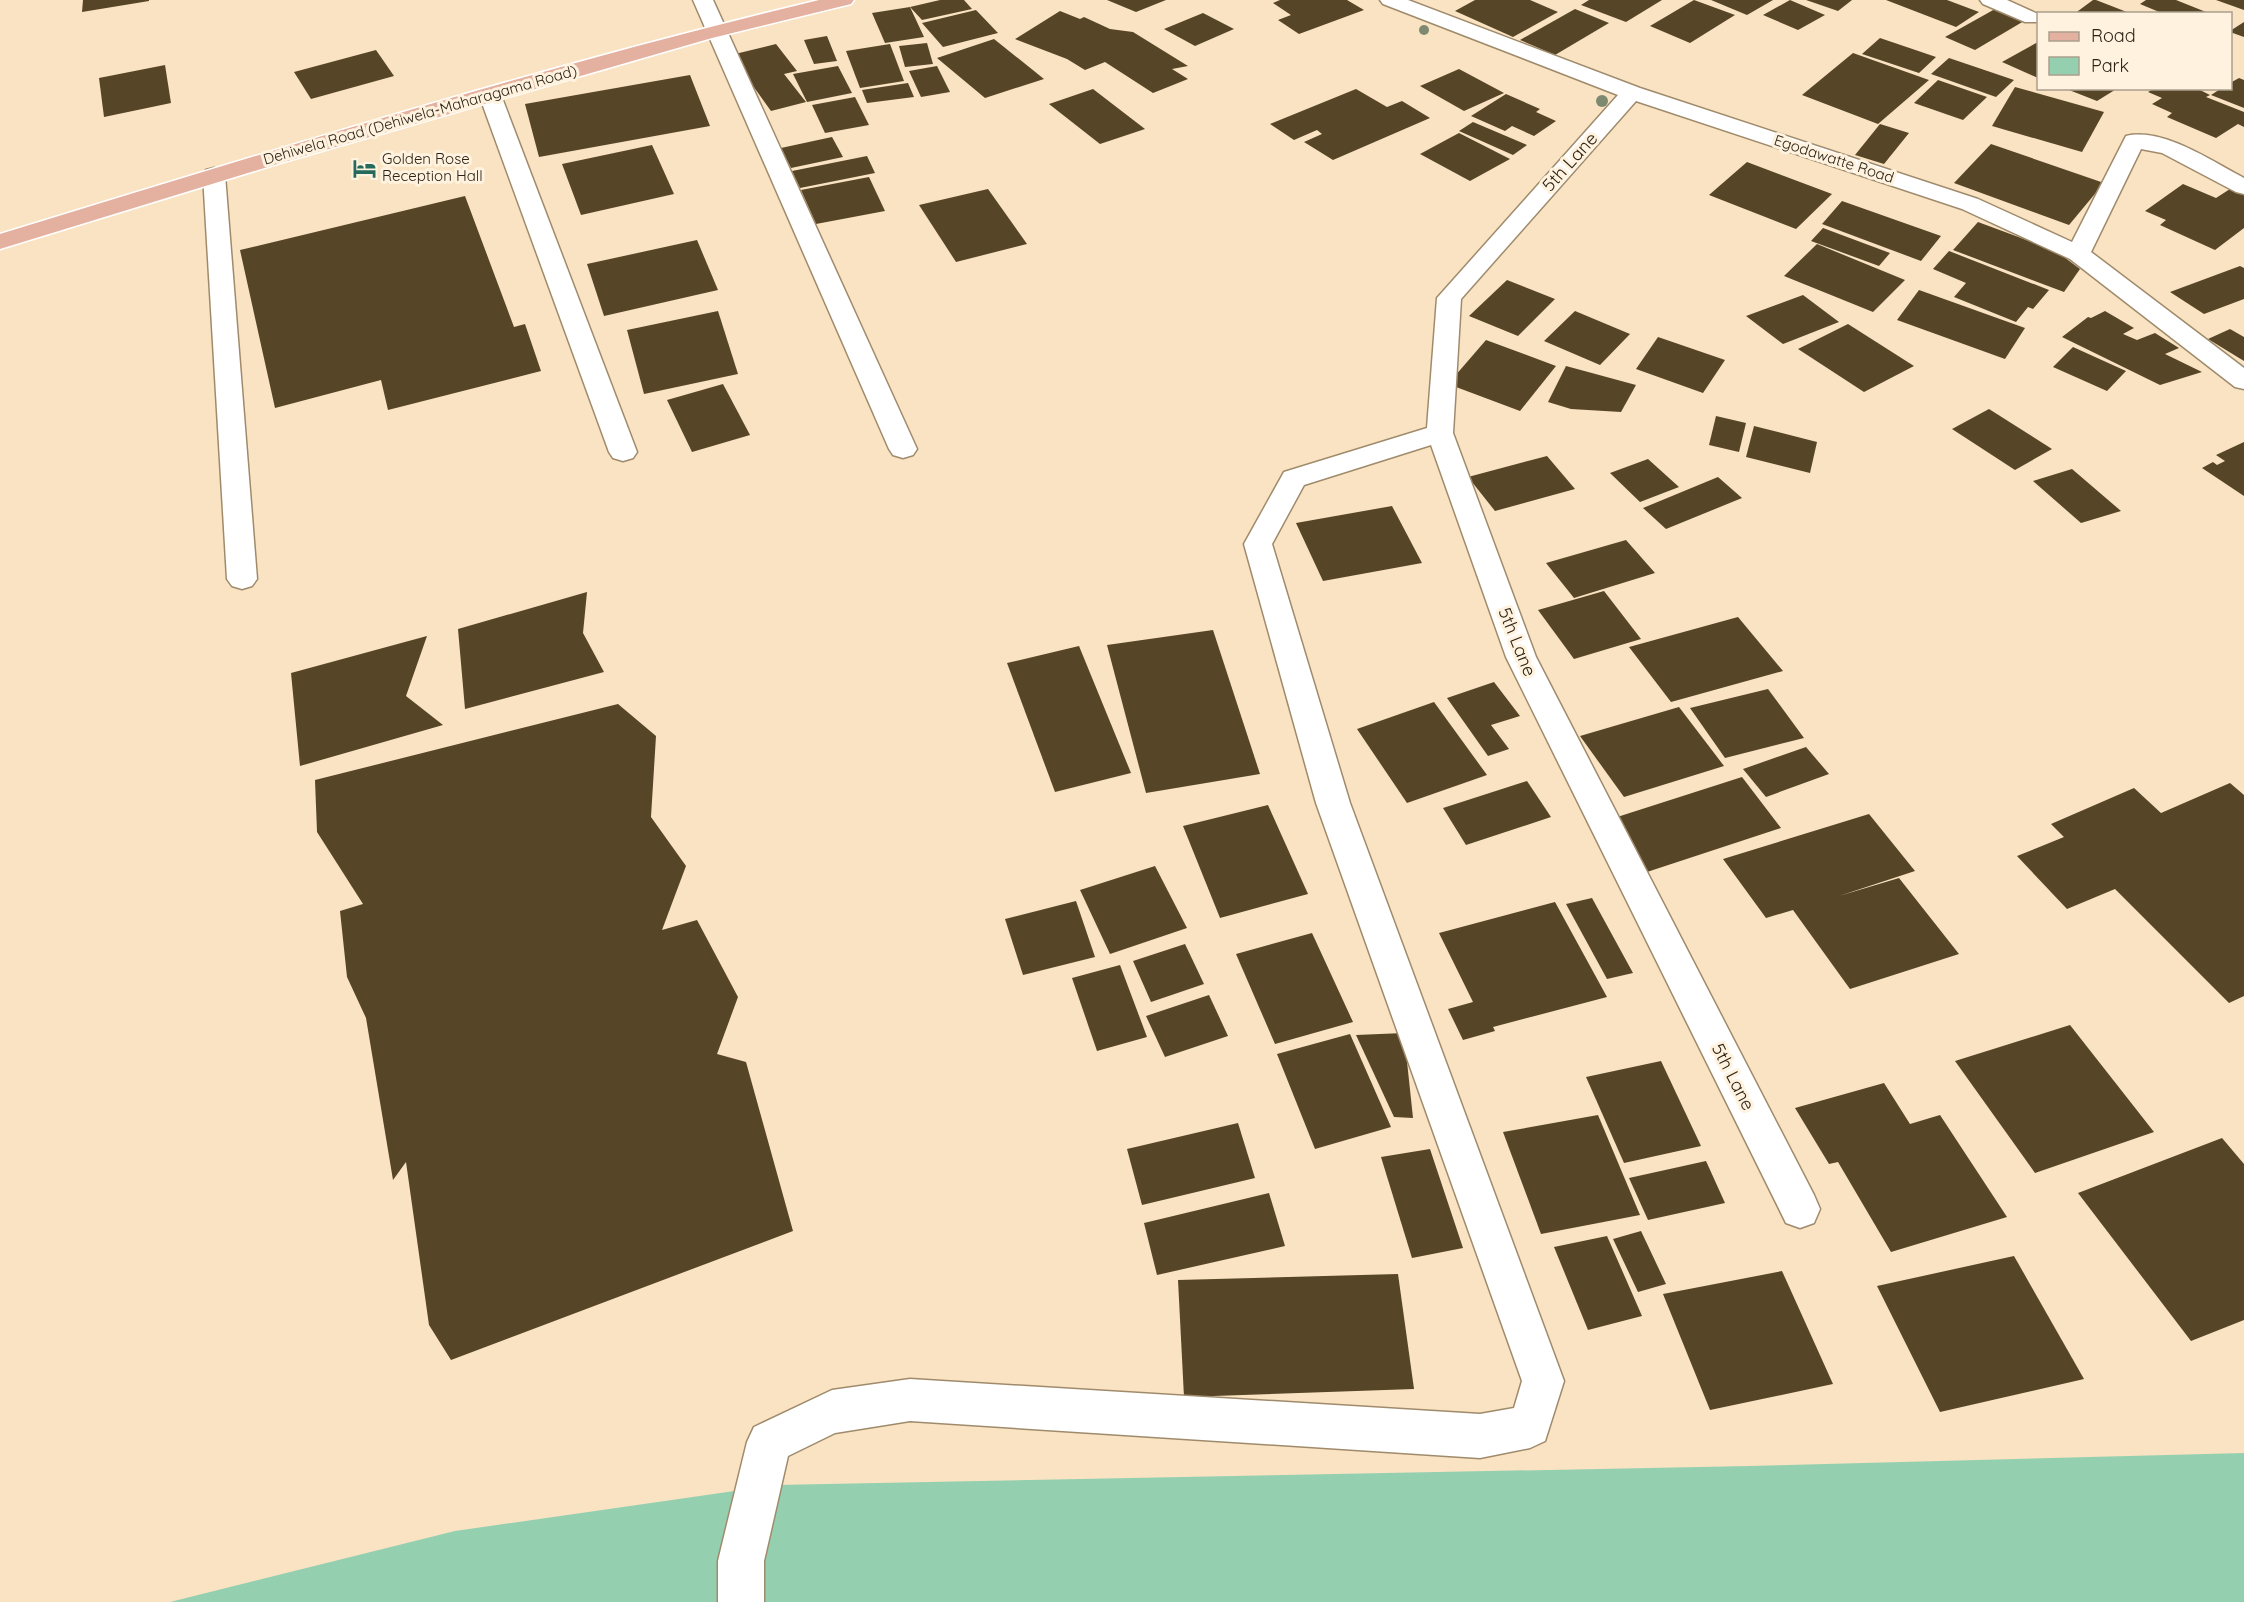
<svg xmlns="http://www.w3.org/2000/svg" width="2244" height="1602" viewBox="0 0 2244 1602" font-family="Quicksand,sans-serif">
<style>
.green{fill:#94d0b0}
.building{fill:#574528}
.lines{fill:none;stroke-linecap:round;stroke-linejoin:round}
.minor-casing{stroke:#9f8b6c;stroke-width:3}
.major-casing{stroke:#fff;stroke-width:3}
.minor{fill:#fff;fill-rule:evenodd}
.major{fill:#e4b1a0;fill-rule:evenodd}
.tree{fill:#7d8a71}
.labels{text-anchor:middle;stroke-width:6;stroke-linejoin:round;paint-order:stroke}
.far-street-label{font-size:15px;fill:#2b2316;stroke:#fff2de}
.far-poi-label{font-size:15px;fill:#2b2316;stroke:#fff2de;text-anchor:start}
.street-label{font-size:18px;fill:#2b2316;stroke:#fff2de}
</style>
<rect width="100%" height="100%" fill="#f9e3c2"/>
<path class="green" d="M2244,1453V1602H170L455,1531L776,1485L1749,1466Z"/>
<g class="building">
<path d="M83,0H149V1L82,12Z"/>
<path d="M940,0H964L972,9L922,20L910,7Z"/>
<path d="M1107,0H1166L1136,12Z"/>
<path d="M1280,0H1347L1364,10L1299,34L1278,20L1291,15L1273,3Z"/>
<path d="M1475,0H1530L1558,12L1513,37L1455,11Z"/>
<path d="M1589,0H1662L1626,22L1581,5Z"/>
<path d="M1694,0L1735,15L1690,43L1650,26Z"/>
<path d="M1711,0H1773L1747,15Z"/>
<path d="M1790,0L1825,15L1798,30L1763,15Z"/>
<path d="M1806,0H1852L1838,11Z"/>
<path d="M1886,0H1947L1979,12L1956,27Z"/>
<path d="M2093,0H2096L2132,14H2074Z"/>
<path d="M2146,0H2176L2211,14H2164L2140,4Z"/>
<path d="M2216,0H2244V10Z"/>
<path d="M910,7L924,37L885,43L872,13Z"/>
<path d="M1575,9L1609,23L1555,55L1520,40Z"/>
<path d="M1995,9L2024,21L1975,50L1945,37Z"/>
<path d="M976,10L998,33L943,47L922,23Z"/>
<path d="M1060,11L1080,19L1084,17L1110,29L1133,32L1188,66L1172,69L1188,79L1153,93L1105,62L1085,70L1067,59L1015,39Z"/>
<path d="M1203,13L1234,29L1195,46L1164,29Z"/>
<path d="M2244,22V37L2230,32V31Z"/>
<path d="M827,36L837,61L814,64L804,40Z"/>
<path d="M1880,38L1936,57L1919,73L1862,54Z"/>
<path d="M994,39L1044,79L985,98L937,58Z"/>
<path d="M2038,42V78L2002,62Z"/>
<path d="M927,43L933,64L905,67L899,46Z"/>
<path d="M776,44L797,71L784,74L806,102L771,111L731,55Z"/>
<path d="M890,44L904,81L860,88L846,51Z"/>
<path d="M376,50L394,76L311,99L294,72Z"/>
<path d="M1853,53L1929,80L1878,124L1802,95Z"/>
<path d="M1949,58L2014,80L1996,97L1931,74Z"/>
<path d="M165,65L171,103L104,117L99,78Z"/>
<path d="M838,66L852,93L807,102L793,74Z"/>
<path d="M937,66L950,92L921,97L909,71Z"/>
<path d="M1459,69L1504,93L1464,111L1420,86Z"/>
<path d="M690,75L710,126L539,157L525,104Z"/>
<path d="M2239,78L2244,80V108L2211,95L2222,88H2230V83Z"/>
<path d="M1938,80L1987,97L1963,120L1914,103Z"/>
<path d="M908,83L914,97L867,103L862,90Z"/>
<path d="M2015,87L2104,112L2082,152L1992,126Z"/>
<path d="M2064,88H2118L2097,101Z"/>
<path d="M2155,88H2196L2210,95L2206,97L2244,112V127L2238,124L2216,138L2167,117L2172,113L2152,104L2162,98L2148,92Z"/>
<path d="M1093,89L1145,129L1100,144L1049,104Z"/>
<path d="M1356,89L1387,107L1402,101L1430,118L1333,160L1304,142L1322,134L1317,130L1294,140L1270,124Z"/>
<path d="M1506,94L1540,109L1536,112L1556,121L1534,136L1512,126L1505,131L1471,116Z"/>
<path d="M855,97L869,125L825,133L812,105Z"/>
<path d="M1473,122L1527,145L1513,155L1459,131Z"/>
<path d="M1880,124L1909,133L1884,164L1855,155Z"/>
<path d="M1459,133L1510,159L1470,181L1420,154Z"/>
<path d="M832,137L843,157L791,168L781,148Z"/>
<path d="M1991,144L2104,183L2069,225L1954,183Z"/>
<path d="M652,145L674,194L581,215L562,164Z"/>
<path d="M867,156L875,173L800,188L792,171Z"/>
<path d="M1747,162L1832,194L1796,229L1709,195Z"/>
<path d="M869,177L885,211L816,224L801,190Z"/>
<path d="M2183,184L2216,198L2230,189L2244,195V228L2215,250L2160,225L2166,220L2145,211Z"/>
<path d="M988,189L1027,244L956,262L919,205Z"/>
<path d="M465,196L514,327L525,324L541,371L388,410L381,380L275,408L240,250Z"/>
<path d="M1842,201L1941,236L1921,261L1822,224Z"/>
<path d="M1978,222L2056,251L2080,269L2064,292L1953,250Z"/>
<path d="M1823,228L1890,253L1879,266L1811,241Z"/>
<path d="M697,240L718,290L604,316L587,264Z"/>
<path d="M1817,244L1905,280L1873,312L1784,276Z"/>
<path d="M1949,251L2049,290L2033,309L2028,307L2016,322L1954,297L1966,283L1933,269Z"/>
<path d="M2240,266L2244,268V299L2204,314L2170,292Z"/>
<path d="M1507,280L1555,299L1518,336L1469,316Z"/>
<path d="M1919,290L2025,328L2005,359L1897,320Z"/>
<path d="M1803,295L1839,322L1783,344L1746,316Z"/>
<path d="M718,311L738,374L644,394L627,330Z"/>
<path d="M1575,311L1630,334L1600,365L1544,341Z"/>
<path d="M2105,311L2134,328L2123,334L2137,340L2155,333L2179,348L2165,354L2202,372L2160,385L2062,337L2088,317L2091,318Z"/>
<path d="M1848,324L1914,366L1864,392L1798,349Z"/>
<path d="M2230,329L2244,337V361L2208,339Z"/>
<path d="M1658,337L1725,360L1703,393L1636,369Z"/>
<path d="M1486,340L1556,366L1520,411L1448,384Z"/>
<path d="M2073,347L2126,371L2107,391L2053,367Z"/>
<path d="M1566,366L1636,385L1621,412L1571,409L1548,402Z"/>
<path d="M723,384L750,435L692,452L667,400Z"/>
<path d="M1989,409L2052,449L2015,470L1952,429Z"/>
<path d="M1716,416L1746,423L1739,452L1709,445Z"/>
<path d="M1754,426L1817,442L1810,473L1746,457Z"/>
<path d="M2244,442V496L2202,468L2213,462L2217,465L2225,461L2216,455Z"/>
<path d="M1547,456L1575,489L1495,511L1468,477Z"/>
<path d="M1648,459L1679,487L1640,502L1610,473Z"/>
<path d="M2072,469L2121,511L2081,523L2033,481Z"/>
<path d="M1718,477L1742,498L1666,529L1643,508Z"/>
<path d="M1392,506L1422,563L1323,581L1296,523Z"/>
<path d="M1626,540L1655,573L1574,598L1546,563Z"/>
<path d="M1604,591L1641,639L1574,659L1538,610Z"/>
<path d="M587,592L583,633L604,672L465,709L458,629Z"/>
<path d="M1738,617L1783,671L1671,702L1629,647Z"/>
<path d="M1213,630L1260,774L1146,793L1107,645Z"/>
<path d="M427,636L406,696L443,725L300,766L291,673Z"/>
<path d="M1079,646L1131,773L1055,792L1007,663Z"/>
<path d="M1494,682L1520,716L1491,725L1509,749L1488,756L1447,698Z"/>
<path d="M1768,689L1804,738L1725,758L1690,708Z"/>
<path d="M1434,702L1487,775L1407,803L1357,729Z"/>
<path d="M618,704L656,736L651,817L686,866L662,930L697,920L738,997L717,1054L746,1062L793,1231L451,1360L429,1325L406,1162L393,1180L366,1018L347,977L340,911L363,904L317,832L315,780Z"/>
<path d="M1679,707L1724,766L1624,797L1580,736Z"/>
<path d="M1806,747L1829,774L1766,797L1743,769Z"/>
<path d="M1742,777L1781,828L1647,872L1611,819Z"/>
<path d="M1527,781L1551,817L1466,845L1443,808Z"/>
<path d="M2230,783L2244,795V996L2229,1003L2115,889L2067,909L2017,856L2064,837L2051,824L2134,788L2161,813Z"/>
<path d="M1268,805L1308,894L1220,918L1183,826Z"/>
<path d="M1869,814L1915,871L1839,896L1899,878L1959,954L1850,989L1793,910L1766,918L1723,859Z"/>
<path d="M1155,866L1187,928L1110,954L1080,890Z"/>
<path d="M1592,898L1633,973L1607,979L1566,904Z"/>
<path d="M1076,901L1095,957L1023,975L1005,919Z"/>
<path d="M1555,902L1607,997L1493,1027L1495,1031L1463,1040L1448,1009L1473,1002L1439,933Z"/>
<path d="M1312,933L1353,1022L1275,1044L1236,954Z"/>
<path d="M1185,944L1204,984L1151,1002L1133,961Z"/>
<path d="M1120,965L1147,1037L1097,1051L1072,978Z"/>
<path d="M1209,995L1228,1036L1165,1057L1146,1016Z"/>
<path d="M2070,1025L2154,1132L2035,1173L1955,1061Z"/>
<path d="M1404,1033L1413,1118L1394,1117L1356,1035Z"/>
<path d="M1350,1034L1391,1127L1315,1149L1277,1054Z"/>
<path d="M1661,1061L1701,1146L1624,1163L1586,1077Z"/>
<path d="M1884,1083L1910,1124L1940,1115L2007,1217L1891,1252L1838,1162L1829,1164L1795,1108Z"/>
<path d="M1598,1115L1640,1215L1541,1234L1503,1132Z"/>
<path d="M1238,1123L1255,1178L1142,1205L1127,1149Z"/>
<path d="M2222,1138L2244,1164V1320L2191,1341L2078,1193Z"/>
<path d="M1430,1149L1463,1248L1412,1258L1381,1157Z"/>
<path d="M1706,1161L1725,1203L1648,1220L1629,1178Z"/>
<path d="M1269,1193L1285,1246L1157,1275L1144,1223Z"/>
<path d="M1641,1231L1666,1284L1638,1292L1613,1239Z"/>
<path d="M1607,1236L1642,1316L1588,1330L1554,1247Z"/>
<path d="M2014,1256L2084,1379L1940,1412L1877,1286Z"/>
<path d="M1782,1271L1833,1384L1710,1410L1663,1294Z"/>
<path d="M1398,1274L1414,1389L1184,1397L1178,1280Z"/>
</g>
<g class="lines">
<defs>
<g id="minor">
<path d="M693,0H713L917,449L913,455L903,458L893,455L889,449Z"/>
<path d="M1380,0H1408L1640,88L1978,199L2072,242L2126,136C2163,127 2213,162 2244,178V194L2236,192L2162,153L2141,149L2091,252L2244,368V389L2235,387L2070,259L1962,209L1636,101L1461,299L1453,433L1536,657L1814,1195L1820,1209L1814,1223L1800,1228L1786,1223L1506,657L1431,445L1304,485L1272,544L1350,803L1564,1381L1545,1441L1530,1448L1480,1458L910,1421L835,1433L788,1456L764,1561V1602H718V1561L747,1442L754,1427L832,1390L910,1379L1480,1414L1514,1408L1522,1381L1316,803L1244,544L1284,472L1427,428L1437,298L1618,95L1383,4Z"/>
<path d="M1980,0H2007L2038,14V22H2025L1983,4Z"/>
<path d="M490,89L498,90L501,95L637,452L633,458L623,461L613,458L609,452L479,95L482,90Z"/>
<path d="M214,168L222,170L225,175L257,579L252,586L242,589L232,586L227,579L203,175L206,170Z"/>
</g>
<path id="major" d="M819,0H854L851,4L712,38L284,162L0,249V234C271,151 543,66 819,0Z"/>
</defs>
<use href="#minor" class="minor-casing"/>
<use href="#major" class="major-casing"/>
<use href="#minor" class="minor"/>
<use href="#major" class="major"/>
</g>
<g class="tree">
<circle cx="1424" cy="30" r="5"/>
<circle cx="1602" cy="101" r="6"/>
</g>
<defs>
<symbol id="hotel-bare" viewBox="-9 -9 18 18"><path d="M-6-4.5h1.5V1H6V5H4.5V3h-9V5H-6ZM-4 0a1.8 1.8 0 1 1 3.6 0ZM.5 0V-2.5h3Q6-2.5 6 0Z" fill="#266a5c" stroke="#fff2de" stroke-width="2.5" paint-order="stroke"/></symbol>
</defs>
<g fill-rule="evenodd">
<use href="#hotel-bare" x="348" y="152" width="33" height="33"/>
</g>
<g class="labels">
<g class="far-street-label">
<text transform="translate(420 115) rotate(-16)" y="5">Dehiwela Road (Dehiwela-Maharagama Road)</text>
<text transform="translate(1834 159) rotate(18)" y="5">Egodawatte Road</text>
</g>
<g class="far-poi-label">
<text x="382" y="164">Golden Rose<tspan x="382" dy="17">Reception Hall</tspan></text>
</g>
<g class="street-label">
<text transform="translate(1570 162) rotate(-48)" y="6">5th Lane</text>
<text transform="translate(1517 642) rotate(68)" y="6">5th Lane</text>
<text transform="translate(1733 1077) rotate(63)" y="6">5th Lane</text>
</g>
</g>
<rect x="2037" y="12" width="195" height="78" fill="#fff2de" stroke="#aa9f8e" stroke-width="1.5"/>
<rect x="2049" y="32" width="30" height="9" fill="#e4b1a0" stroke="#aa9f8e" stroke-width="1.5"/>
<text x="2091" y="42" font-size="18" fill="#2b2316">Road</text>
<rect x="2049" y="57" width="30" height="18" fill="#94d0b0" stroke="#aa9f8e" stroke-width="1.5"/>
<text x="2091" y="72" font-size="18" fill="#2b2316">Park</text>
</svg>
